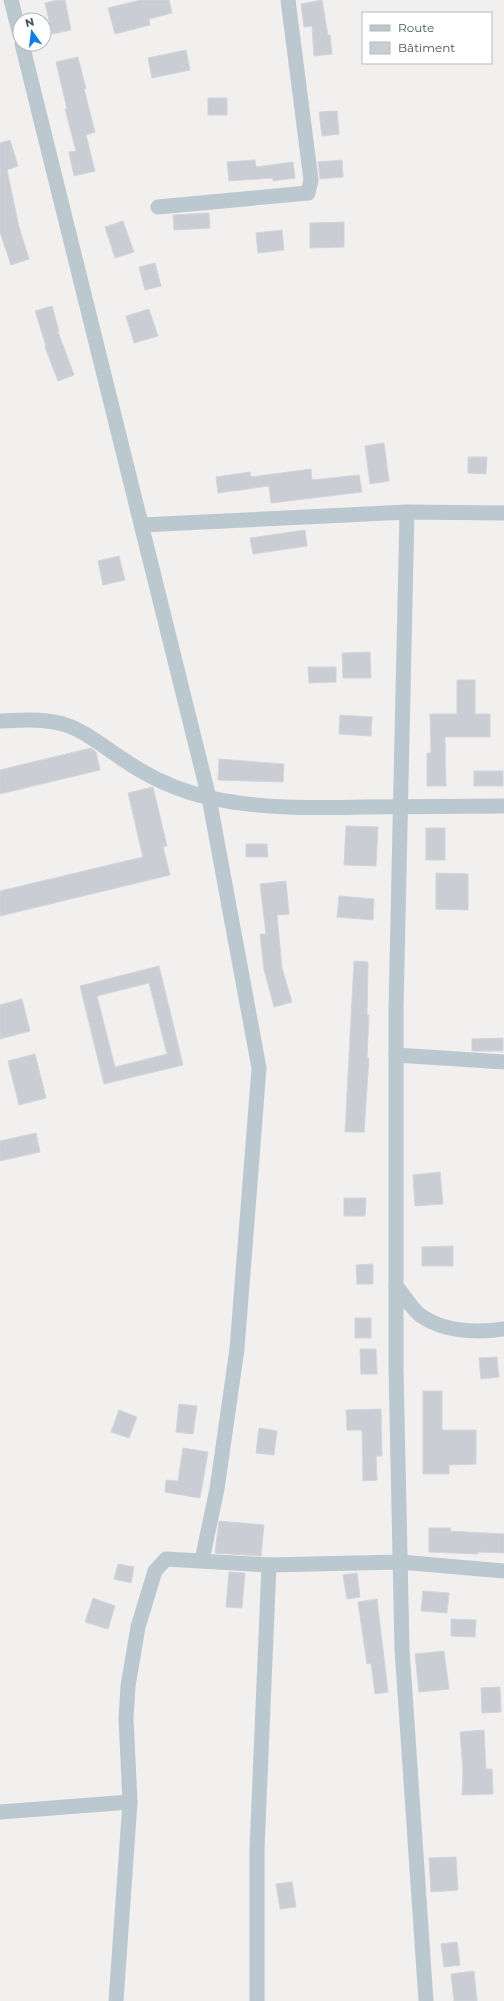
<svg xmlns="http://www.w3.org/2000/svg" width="504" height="2001" viewBox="0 0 504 2001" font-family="Montserrat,sans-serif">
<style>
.building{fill:#caced4;stroke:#d2d5db;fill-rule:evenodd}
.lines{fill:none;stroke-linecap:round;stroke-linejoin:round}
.minor{stroke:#bbc8cf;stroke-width:15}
</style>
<rect width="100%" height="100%" fill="#f2efef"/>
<g class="building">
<path d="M58,0H65L71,30L52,34L45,3Z"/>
<path d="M140,0H169L172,13L149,19L150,25L115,34L108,8Z"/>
<path d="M322,0L328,35H330L332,54L314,56L312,26L304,27L301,4Z"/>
<path d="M186,50L190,70L152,78L148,58Z"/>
<path d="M78,57L86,89H84L95,132L86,135L95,171L74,176L69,152L76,151L65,109H67L56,62Z"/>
<rect x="208" y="98" width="19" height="17"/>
<path d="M337,111L339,134L322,136L319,112Z"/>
<path d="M10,140L18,166L7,170L19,227L29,259L11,265L0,232V143Z"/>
<path d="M255,160L256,167L293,162L295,178L273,181V178L229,181L227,162Z"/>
<path d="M342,160L343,177L320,179L318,162Z"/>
<path d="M209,213L210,228L174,230L173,215Z"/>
<path d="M123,221L134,252L115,258L105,227Z"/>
<path d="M344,222V247L310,248V223Z"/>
<path d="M282,230L284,250L258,253L256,233Z"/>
<path d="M155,263L161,286L145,290L139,267Z"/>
<path d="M52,306L59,331L58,332L74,375L58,381L45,347L46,346L35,311Z"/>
<path d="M149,309L158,336L134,343L126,316Z"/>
<path d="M384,443L389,481L370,484L365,446Z"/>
<path d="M468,457H487L486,474L468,473Z"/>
<path d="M311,469L312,480L359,475L362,492L271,503L269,486L218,493L216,477L250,472L251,477Z"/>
<path d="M305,530L307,546L253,554L250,538Z"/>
<path d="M119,556L125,580L103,585L98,561Z"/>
<path d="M370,652L371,678H343L342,653Z"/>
<path d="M308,667H336V682L309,683Z"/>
<path d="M457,680H475V714H490V737H445L446,786H427V753H431L430,714H457Z"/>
<path d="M340,715L372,717L371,736L339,734Z"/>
<path d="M91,748L96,752L100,770L0,794V770Z"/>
<path d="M219,759L284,764L283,782L218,780Z"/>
<rect x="474" y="771" width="29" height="15"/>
<path d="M153,787L167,846L163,847L170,875L0,916V891L143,857L128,793Z"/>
<path d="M346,826L378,827L376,866L344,865Z"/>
<rect x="426" y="828" width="19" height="32"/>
<path d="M246,844H267L268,857H246Z"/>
<path d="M436,873L468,874V910L436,909Z"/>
<path d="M286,881L289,914L277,915L282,968L292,1002L274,1007L264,970L260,934H266L260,884Z"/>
<path d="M339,896L374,899L373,920L337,917Z"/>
<path d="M354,961L368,962L367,1015H369L367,1058H369L364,1132H345Z"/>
<path d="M159,966L183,1065L104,1084L80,986ZM149,983L167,1054L115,1067L97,996Z"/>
<path d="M22,999L30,1031L0,1039V1005Z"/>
<path d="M503,1038V1051H472V1039Z"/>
<path d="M35,1054L46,1098L19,1105L8,1061Z"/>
<path d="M36,1133L40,1152L0,1161V1141Z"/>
<path d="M440,1172L443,1204L415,1206L413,1175Z"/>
<path d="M344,1198H366L365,1216H344Z"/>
<path d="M453,1246V1266H422V1247Z"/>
<path d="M373,1264V1284H357L356,1265Z"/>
<rect x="355" y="1318" width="16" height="20"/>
<path d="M360,1349H376L377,1374H361Z"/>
<path d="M497,1357L499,1377L481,1379L479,1358Z"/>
<path d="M423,1391H442V1430H476V1464L449,1465V1474H423Z"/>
<path d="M179,1404L197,1406L193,1434L176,1432Z"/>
<path d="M381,1409L382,1456H376L377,1480L363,1481L362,1430H347L346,1410Z"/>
<path d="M119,1410L137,1417L129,1438L111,1432Z"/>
<path d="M259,1428L277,1431L274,1455L256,1453Z"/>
<path d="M183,1448L208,1452L200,1498L165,1492L166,1480L178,1481Z"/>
<path d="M219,1521L264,1525L261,1556L215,1553Z"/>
<path d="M429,1528H451L450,1531L504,1534V1553L478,1552V1554L429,1552Z"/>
<path d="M118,1564L134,1567L131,1583L114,1579Z"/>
<path d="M229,1572L245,1573L242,1608L226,1607Z"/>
<path d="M357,1573L360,1597L347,1599L343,1575Z"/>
<path d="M423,1591L449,1593L447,1613L421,1611Z"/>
<path d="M93,1598L115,1606L108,1629L85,1622Z"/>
<path d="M377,1599L388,1692L375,1694L371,1663L367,1664L358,1602Z"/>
<path d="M451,1619L476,1620L475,1637L451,1636Z"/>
<path d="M444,1651L449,1689L419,1692L415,1654Z"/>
<path d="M500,1687L501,1712L482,1713L481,1688Z"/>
<path d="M484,1730L486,1769H492L493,1794L462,1795L463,1770L460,1732Z"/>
<path d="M456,1857L458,1890L431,1892L429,1858Z"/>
<path d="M292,1882L296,1907L280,1909L276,1884Z"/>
<path d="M457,1942L460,1965L444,1967L441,1944Z"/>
<path d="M474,1971L477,2001H454L451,1974Z"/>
</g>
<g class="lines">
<g class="minor">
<path d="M11,0L20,35"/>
<path d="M22,44L209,798L259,1068L237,1349L217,1489L202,1560"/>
<path d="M158,207L308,193L311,180L288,0"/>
<path d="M142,525L407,512"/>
<path d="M0,721C23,720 47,718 69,726C88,733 101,745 118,756C145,775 178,791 211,798C261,809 313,808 365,807C411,807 458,806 504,806"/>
<path d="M396,1055L504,1062"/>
<path d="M396,1286C404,1295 411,1308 420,1315C443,1332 477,1333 504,1329"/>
<path d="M0,1812L130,1802"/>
<path d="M116,2001L130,1802L126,1718L128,1686L138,1627L155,1571L166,1559L269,1565L400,1562L504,1571"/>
<path d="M257,2001V1849L269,1565"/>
<path d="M426,2001L402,1649L396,1368V1008L407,512L504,513"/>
</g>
</g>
<rect x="362" y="12" width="130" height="52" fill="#ffffff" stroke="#b5bbbf"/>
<rect x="370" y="25" width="20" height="6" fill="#bbc8cf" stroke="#b5bbbf"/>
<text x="398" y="32" font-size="12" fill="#45545e">Route</text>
<rect x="370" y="42" width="20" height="12" fill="#caced4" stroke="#b5bbbf"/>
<text x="398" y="52" font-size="12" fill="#45545e">Bâtiment</text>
<g transform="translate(32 32) rotate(346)"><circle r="19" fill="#ffffff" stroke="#b5bbbf"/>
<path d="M0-3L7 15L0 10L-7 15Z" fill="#0b7eef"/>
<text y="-6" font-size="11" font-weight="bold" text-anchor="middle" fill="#45545e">N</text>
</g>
</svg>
